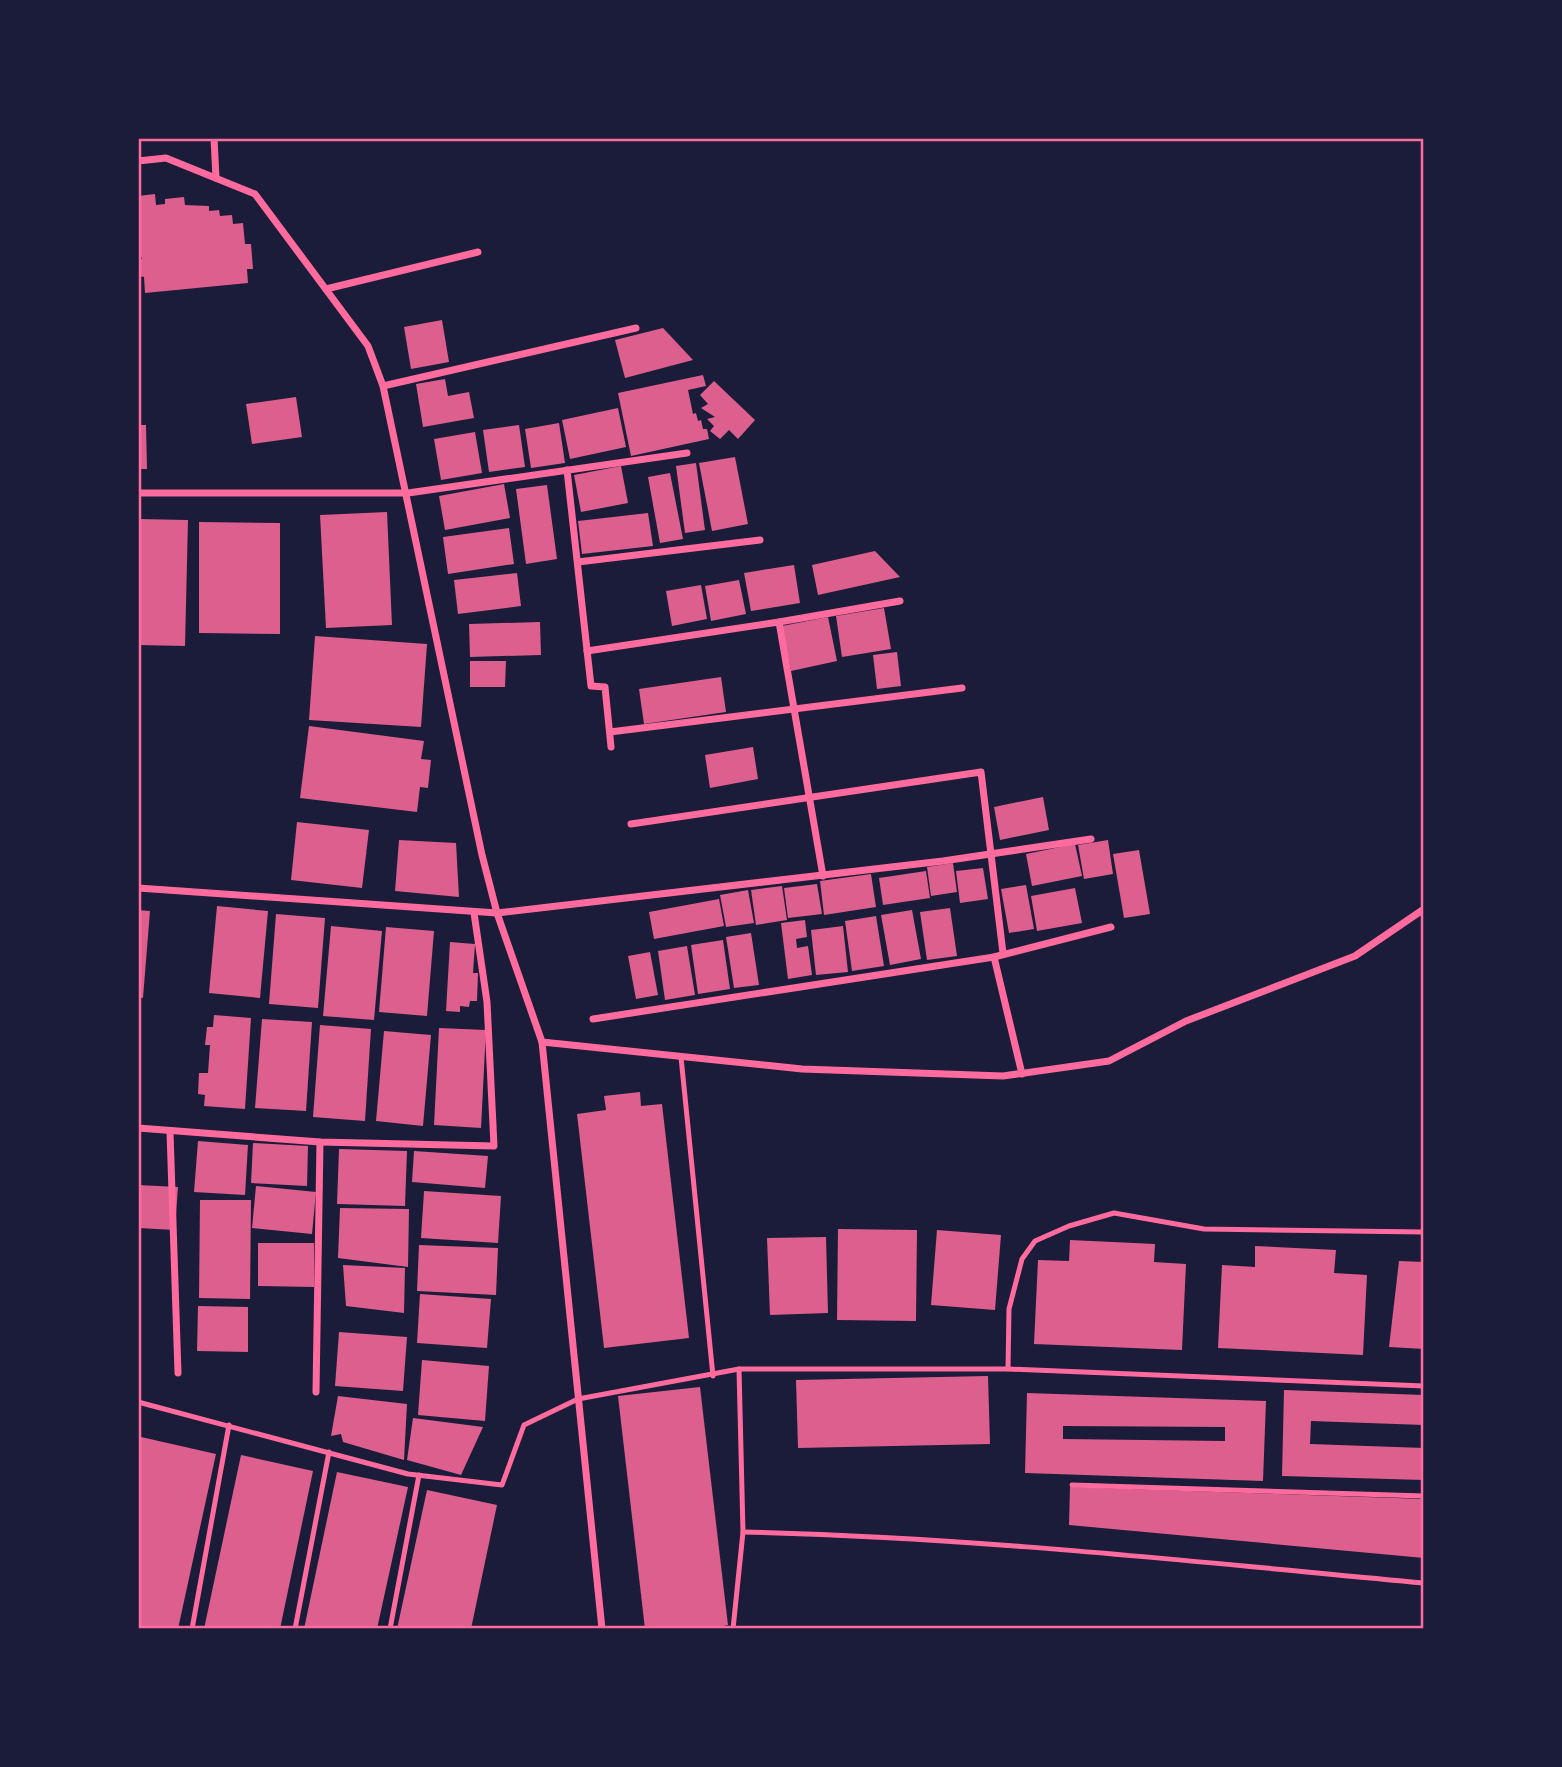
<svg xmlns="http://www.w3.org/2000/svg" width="1562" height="1767" viewBox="0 0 1562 1767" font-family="'Work Sans',sans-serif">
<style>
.building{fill:#dd5f8e;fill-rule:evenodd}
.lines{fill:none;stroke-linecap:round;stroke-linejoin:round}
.service{stroke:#ff6b9d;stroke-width:5}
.minor{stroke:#ff6b9d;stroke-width:7}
.neatline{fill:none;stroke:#ff6b9d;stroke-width:2.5}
</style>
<rect width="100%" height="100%" fill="#1b1b3a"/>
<g class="building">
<path d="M155,194L156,205L165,204V199L184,197L185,205L209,206V211L219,210L220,216L232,215L233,224L243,223L245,244H251L253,269H247L248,283L145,293L144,277L138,276V259H142L138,250V196Z"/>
<path d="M442,320L449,362L411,369L404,327Z"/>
<path d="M663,328L693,360L625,378L615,340Z"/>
<path d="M703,375L706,386L688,390L693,414L696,413L698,421L701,420L703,429H707L709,439L631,456L618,393Z"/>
<path d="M445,379L448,396L469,392L474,418L423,427L416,384Z"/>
<path d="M714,381L755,420L738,439L729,430L720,439L710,431L714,426L707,419L715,417L701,408L708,404L700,395Z"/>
<path d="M296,397L302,437L252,444L246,404Z"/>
<path d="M618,408L626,447L570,459L562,420Z"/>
<path d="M559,423L565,463L531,468L525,429Z"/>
<path d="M138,425H146L147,469H138Z"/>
<path d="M519,425L525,467L489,472L483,430Z"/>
<path d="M475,432L482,473L441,480L434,439Z"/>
<path d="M735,457L748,524L712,531L699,463Z"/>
<path d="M696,463L705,530L685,533L676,466Z"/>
<path d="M621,466L628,503L581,512L574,475Z"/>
<path d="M670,473L683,539L660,543L648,477Z"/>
<path d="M504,484L510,518L445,530L439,496Z"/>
<path d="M547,485L557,559L526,564L516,489Z"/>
<path d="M387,512L392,625L326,628L320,515Z"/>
<path d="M648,513L653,546L582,554L578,521Z"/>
<path d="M138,519L188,520L185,646L138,645Z"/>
<path d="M199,522L280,523V634L199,633Z"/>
<path d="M509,528L514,564L448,574L443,537Z"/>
<path d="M875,551L900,577L818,595L812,565Z"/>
<path d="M794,565L800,603L751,611L744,573Z"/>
<path d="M517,573L521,606L458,614L454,580Z"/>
<path d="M739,580L746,614L711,621L705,586Z"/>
<path d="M701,585L707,619L672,626L666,591Z"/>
<path d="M884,608L891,649L842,657L836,616Z"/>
<path d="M828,617L837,661L791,671L782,626Z"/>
<path d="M540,622L541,655L470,657L469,624Z"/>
<path d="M315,636L427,644L421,727L309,720Z"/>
<path d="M897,652L901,686L877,689L873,655Z"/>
<path d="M470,661H506L505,687H470Z"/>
<path d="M721,677L726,712L644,724L639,689Z"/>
<path d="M309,726L424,741L421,759L431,760L428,788L420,787L417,812L300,798Z"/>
<path d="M753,747L758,779L710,788L705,755Z"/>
<path d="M1043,797L1049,830L1000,840L994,807Z"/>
<path d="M297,822L369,830L362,888L291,880Z"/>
<path d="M399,840L456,843L459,897L395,891Z"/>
<path d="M1108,840L1113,874L1084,879L1078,845Z"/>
<path d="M1075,844L1082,876L1032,886L1026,854Z"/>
<path d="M1139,850L1150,914L1124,918L1113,854Z"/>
<path d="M953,863L957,892L931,896L927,867Z"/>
<path d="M983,868L988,899L960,903L956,871Z"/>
<path d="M926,871L930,898L883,905L879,878Z"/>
<path d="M871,874L876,907L824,915L820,881Z"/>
<path d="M817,884L822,914L788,918L784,888Z"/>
<path d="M1026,885L1034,929L1009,933L1001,889Z"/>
<path d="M782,886L787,920L756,925L751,890Z"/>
<path d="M1075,888L1082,923L1037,931L1031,896Z"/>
<path d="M748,890L754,923L726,927L720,895Z"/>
<path d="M719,899L724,926L654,939L649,912Z"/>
<path d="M217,906L268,911L260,998L209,993Z"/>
<path d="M950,908L957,956L927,960L920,912Z"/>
<path d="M138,910L150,911L143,998L138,997Z"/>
<path d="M912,910L921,959L890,965L881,915Z"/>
<path d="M276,914L325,918L318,1008L269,1004Z"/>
<path d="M876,916L884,966L852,971L845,921Z"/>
<path d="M805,920L807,937L796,939L797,948L808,946L812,975L788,979L781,923Z"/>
<path d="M331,926L382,931L374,1020L323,1016Z"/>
<path d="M843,926L848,972L816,975L811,930Z"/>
<path d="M386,927L434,931L427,1016L379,1012Z"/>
<path d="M751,933L759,985L734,988L726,937Z"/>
<path d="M723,940L730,989L698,994L691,945Z"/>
<path d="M450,942L475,944L473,973H478L477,1001H470L469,1007L460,1006V1012L446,1011Z"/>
<path d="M687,946L695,995L665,1000L658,951Z"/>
<path d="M650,952L658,995L636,999L628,956Z"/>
<path d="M214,1015L251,1018L245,1109L204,1106L205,1095L198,1094L199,1073H208L210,1045H205L207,1027H213Z"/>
<path d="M262,1019L312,1022L306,1111L255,1108Z"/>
<path d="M320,1025L371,1029L365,1121L313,1117Z"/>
<path d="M439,1028L486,1030L481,1128L434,1125Z"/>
<path d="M384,1031L431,1035L423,1126L376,1121Z"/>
<path d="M640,1092L641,1106L662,1104L689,1338L604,1348L577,1114L606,1110L604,1096Z"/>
<path d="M198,1141L248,1145L245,1195L194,1192Z"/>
<path d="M253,1143L308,1146L307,1186L251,1183Z"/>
<path d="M339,1149L407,1151L405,1206L337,1204Z"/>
<path d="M414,1151L488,1156L485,1188L412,1182Z"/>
<path d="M138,1185L178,1187L175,1230L138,1228Z"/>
<path d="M256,1186L316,1192L312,1234L252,1228Z"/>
<path d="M424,1191L501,1196L498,1243L421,1238Z"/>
<path d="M200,1200H251L250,1299L199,1298Z"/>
<path d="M340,1208L409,1209L408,1267L338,1258Z"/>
<path d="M838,1229L917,1230L916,1321L837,1320Z"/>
<path d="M937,1230L1001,1235L995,1310L931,1305Z"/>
<path d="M826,1237L828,1313L770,1315L767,1238Z"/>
<path d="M1070,1240L1155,1244L1154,1262L1186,1264L1182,1350L1034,1344L1038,1260L1069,1261Z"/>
<path d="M258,1243H314V1287L258,1286Z"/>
<path d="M419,1245L498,1248L496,1295L417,1291Z"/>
<path d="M1255,1246L1336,1250L1334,1273L1367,1275L1363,1355L1218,1348L1222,1265L1255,1267Z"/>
<path d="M1399,1261L1424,1262V1349L1389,1347Z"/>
<path d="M343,1265L405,1268L404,1313L346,1306Z"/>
<path d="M420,1294L491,1299L487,1348L417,1343Z"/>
<path d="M198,1306L248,1307V1352L197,1351Z"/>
<path d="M339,1332L407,1337L403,1391L335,1386Z"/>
<path d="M422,1360L489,1366L485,1421L418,1415Z"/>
<path d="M988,1376L990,1444L798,1448L796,1380Z"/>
<path d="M700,1387L728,1625L711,1629H645L618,1396Z"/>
<path d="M1284,1390L1424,1395V1425L1311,1421L1310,1444L1424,1448V1480L1282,1476Z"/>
<path d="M1027,1393L1266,1401L1263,1481L1025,1473ZM1063,1426L1225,1427V1441L1063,1439Z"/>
<path d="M338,1396L407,1404L404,1460L343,1442L341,1434L331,1436Z"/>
<path d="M413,1418L483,1427L461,1475L407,1460Z"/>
<path d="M141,1437L216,1454L178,1629L138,1628V1451Z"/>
<path d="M241,1455L313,1471L280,1629H204Z"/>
<path d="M337,1472L408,1487L377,1629H304Z"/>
<path d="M1070,1487L1424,1499V1558L1069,1525Z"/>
<path d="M427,1490L497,1505L471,1629H397Z"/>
</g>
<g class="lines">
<g class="service">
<path d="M681,1057L713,1376"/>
<path d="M1008,1369L1009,1309L1022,1259L1035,1241L1069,1226L1114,1213L1204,1229L1424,1232"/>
<path d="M138,1402L408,1474L502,1485L524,1425L578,1399L739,1369H1008L1424,1386"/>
<path d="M1072,1485L1424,1496"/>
<path d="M743,1532C971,1537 1197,1562 1424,1583"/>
<path d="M192,1629L229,1425"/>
<path d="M295,1629L329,1452"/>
<path d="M390,1629L419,1475"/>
<path d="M733,1629L743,1532L739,1369"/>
</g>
<g class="minor">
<path d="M214,138L216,178"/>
<path d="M138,161L166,158L255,194L368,346L383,386L482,855L497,913L542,1042L602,1629"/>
<path d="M326,289L478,252"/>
<path d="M383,386L636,328"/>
<path d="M567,470L591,686L605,687L611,747"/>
<path d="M138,493H408L687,453"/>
<path d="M578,562L760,540"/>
<path d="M587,651L779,622"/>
<path d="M610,732L962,688"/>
<path d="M631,824L981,772L1003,953"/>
<path d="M823,876L779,622L900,601"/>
<path d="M138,888L497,913L943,861L1091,839"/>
<path d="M994,957L1022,1074"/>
<path d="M593,1019L994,957L1111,927"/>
<path d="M542,1042L802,1069L1003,1076L1109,1061L1186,1021L1355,956L1424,909"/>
<path d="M138,1128L320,1142L494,1146L487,1002L474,913"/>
<path d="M170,1132L178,1373"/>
<path d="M316,1392L320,1142"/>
</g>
</g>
<rect width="1562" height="1767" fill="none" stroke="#1b1b3a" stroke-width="280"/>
<rect x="140" y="140" width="1282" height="1487" class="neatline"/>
</svg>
